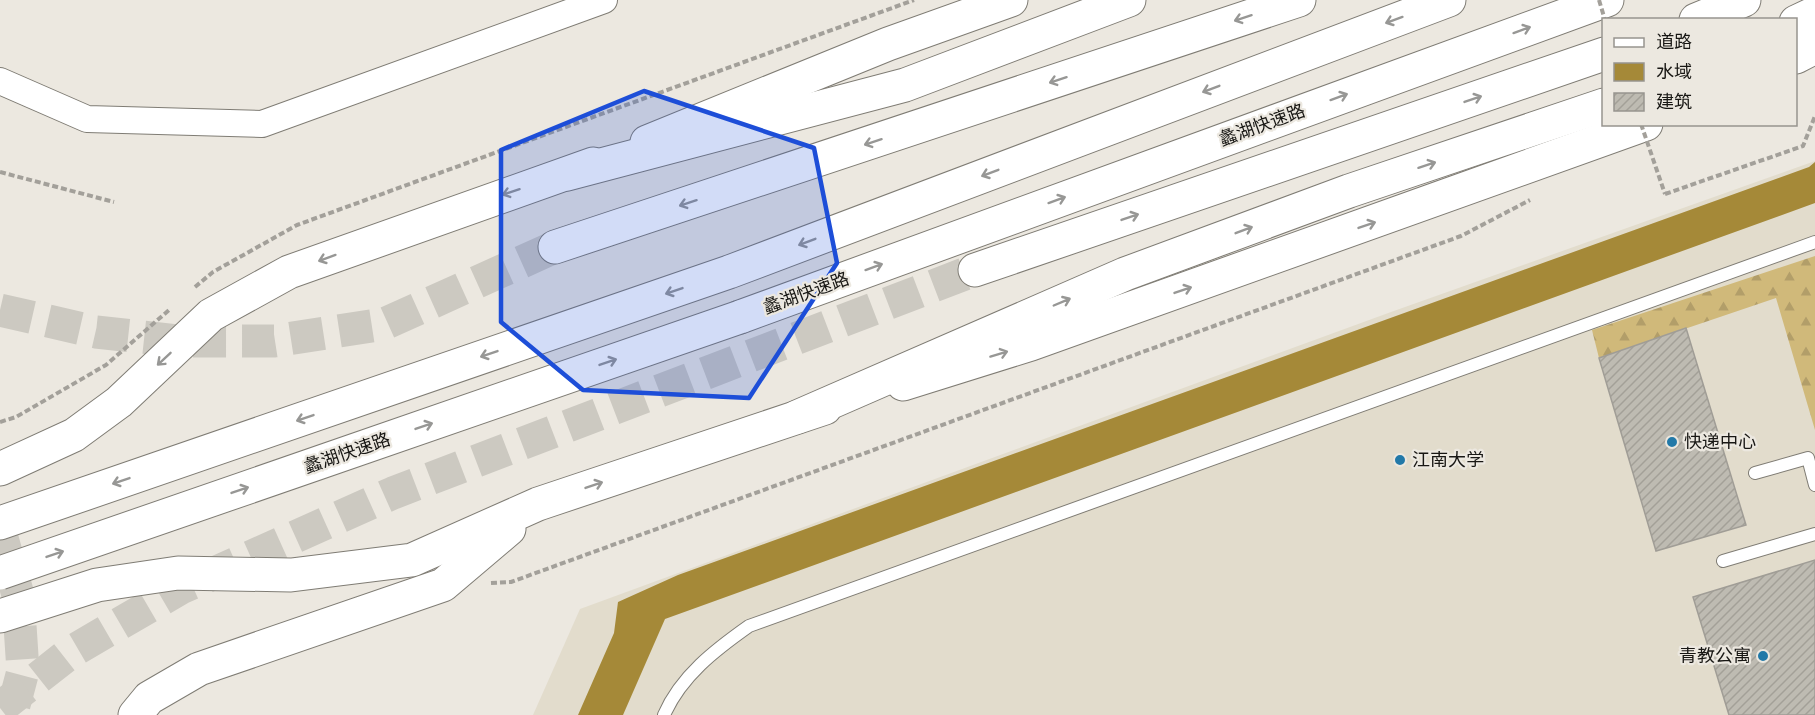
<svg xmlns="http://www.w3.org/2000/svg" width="1815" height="715" viewBox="0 0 1815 715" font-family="'Archivo Narrow','Noto Sans SC',sans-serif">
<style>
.built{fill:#e2dccc}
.forest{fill:url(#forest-firs)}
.water{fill:#a58938}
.building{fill:url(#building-hatch);stroke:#a09d96;stroke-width:1.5}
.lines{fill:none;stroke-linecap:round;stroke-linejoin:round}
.trunk-tunnel{stroke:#ccc9c1;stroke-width:33;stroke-dasharray:33 16;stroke-linecap:butt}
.service-casing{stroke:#7f7c74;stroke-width:14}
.minor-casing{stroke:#7f7c74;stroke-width:28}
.primary-casing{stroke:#7f7c74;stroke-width:35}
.trunk-casing{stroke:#7f7c74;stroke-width:35}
.path{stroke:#a3a09a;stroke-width:4;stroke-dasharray:6 3;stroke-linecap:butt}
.service{stroke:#fff;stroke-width:12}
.minor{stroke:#fff;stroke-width:26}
.primary{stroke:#fff;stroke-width:33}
.trunk{stroke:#fff;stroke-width:33}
.trunk-bridge-casing{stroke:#7f7c74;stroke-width:35;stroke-linecap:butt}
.path-bridge{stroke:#a3a09a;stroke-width:4;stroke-dasharray:6 3;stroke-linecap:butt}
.trunk-bridge{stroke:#fff;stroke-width:33}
.oneway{stroke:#979795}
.marked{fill:#1d4ed8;fill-opacity:0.2;stroke:#1d4ed8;stroke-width:4.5;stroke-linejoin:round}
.poi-dot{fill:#2279a8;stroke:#ece8e0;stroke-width:2}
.labels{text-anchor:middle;stroke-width:4.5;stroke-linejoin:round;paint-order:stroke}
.street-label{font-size:18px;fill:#181714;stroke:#ece8e0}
.poi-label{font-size:18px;fill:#181714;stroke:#ece8e0;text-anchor:start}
</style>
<defs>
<pattern id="forest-firs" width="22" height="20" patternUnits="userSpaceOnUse" patternTransform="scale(1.5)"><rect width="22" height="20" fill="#d0b97a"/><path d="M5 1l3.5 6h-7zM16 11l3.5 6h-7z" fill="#b29e69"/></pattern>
<pattern id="building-hatch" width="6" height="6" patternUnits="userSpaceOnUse" patternTransform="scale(1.5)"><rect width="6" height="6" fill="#bebbb2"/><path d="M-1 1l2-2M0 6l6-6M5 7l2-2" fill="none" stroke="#a3a098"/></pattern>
</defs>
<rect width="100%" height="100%" fill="#ece8e0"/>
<path class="built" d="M1815,161V715H533L580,609L1391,312Z"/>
<path class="forest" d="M1815,256V430L1776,298L1599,358L1592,330Z"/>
<path class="water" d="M1815,162V203L665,619L623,715H578L614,633L618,602L678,575L1809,167Z"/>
<g class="building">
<path d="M1686,328L1746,525L1656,551L1599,358Z"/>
<path d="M1815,560V715H1729L1693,597Z"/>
</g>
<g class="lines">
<g class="trunk-tunnel">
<path d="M0,310L96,332L179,341H274L384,324L555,247"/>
<path d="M0,531L18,595L23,671L14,705"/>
<path d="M0,708L71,652L181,588L393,493L975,270"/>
</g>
<defs>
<g id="service">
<path d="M1755,473L1808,458L1815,485"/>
<path d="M1723,561L1815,534"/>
<path d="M664,715C681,676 715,650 749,626L1815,242"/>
</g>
<path id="minor" d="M0,81L87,119L262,124L604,0"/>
<g id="primary">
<path d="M1796,57L1815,47"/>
<path d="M647,142L888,44L1011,0"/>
<path d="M903,384L1031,344L1646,124"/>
<path d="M0,469L74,435L119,402L211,315L289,272L593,164"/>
<path d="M0,616L97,585L178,573L291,575L412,560L538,504L825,408"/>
<path d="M135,715L149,698L199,669L443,585L509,529"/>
</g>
<g id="trunk">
<path d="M1696,20L1744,0"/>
<path d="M1796,22L1815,13"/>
<path d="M567,174L905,85L1129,0"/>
<path d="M555,247L1299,0"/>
<path d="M975,270L1604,54"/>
<path d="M740,317L1607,0"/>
<path d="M797,417L1125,274L1349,191L1604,105"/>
<path d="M0,523L729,272L1449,0"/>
</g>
</defs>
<use href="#service" class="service-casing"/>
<use href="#minor" class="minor-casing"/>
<use href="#primary" class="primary-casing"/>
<use href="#trunk" class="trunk-casing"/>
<g class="path">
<path d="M0,172L114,202"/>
<path d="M1665,194L1803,146L1815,116"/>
<path d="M195,287L213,272L297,225L914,0"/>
<path d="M0,422L16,417L106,365L169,310"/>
<path d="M491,583L511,582L1461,236L1530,200"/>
</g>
<use href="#service" class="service"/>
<use href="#minor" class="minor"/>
<use href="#primary" class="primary"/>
<use href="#trunk" class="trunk"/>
<defs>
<path id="trunk-bridge" d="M0,573L740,317"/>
</defs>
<use href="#trunk-bridge" class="trunk-bridge-casing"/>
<g class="path-bridge">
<path d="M1599,0L1605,20"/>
<path d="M1641,124L1665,194"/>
</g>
<use href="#trunk-bridge" class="trunk-bridge"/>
</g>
<defs><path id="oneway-shaft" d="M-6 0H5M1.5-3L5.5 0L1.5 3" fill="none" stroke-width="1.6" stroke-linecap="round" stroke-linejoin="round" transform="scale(1.5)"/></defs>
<g class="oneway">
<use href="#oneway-shaft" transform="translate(1243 18) rotate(162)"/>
<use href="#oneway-shaft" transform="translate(1394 20) rotate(160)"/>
<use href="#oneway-shaft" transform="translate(1522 30) rotate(-20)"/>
<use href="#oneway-shaft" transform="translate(1058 80) rotate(162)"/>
<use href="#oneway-shaft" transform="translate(1211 89) rotate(159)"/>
<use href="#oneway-shaft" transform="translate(1339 97) rotate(-20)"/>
<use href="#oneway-shaft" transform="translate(1473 99) rotate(-19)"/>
<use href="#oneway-shaft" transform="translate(873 142) rotate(162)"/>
<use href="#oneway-shaft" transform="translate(1427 165) rotate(-18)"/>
<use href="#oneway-shaft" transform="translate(990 173) rotate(159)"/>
<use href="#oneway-shaft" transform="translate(511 192) rotate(162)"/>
<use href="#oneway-shaft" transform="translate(1057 200) rotate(-20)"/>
<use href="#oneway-shaft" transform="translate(688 203) rotate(162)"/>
<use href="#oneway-shaft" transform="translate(1130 217) rotate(-19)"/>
<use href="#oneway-shaft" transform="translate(1367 225) rotate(-19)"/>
<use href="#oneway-shaft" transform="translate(1244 230) rotate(-21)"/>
<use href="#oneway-shaft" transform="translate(807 242) rotate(159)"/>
<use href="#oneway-shaft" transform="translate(327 258) rotate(160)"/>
<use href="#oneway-shaft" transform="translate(874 267) rotate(-20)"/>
<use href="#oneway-shaft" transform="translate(1183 290) rotate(-19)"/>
<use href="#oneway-shaft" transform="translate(674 291) rotate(161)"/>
<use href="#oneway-shaft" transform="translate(1062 302) rotate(-23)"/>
<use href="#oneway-shaft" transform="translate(489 354) rotate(161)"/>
<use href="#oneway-shaft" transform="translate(999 354) rotate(-17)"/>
<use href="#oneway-shaft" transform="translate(164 359) rotate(137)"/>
<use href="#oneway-shaft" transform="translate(608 362) rotate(-19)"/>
<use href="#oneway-shaft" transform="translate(305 418) rotate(161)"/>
<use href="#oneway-shaft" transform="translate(424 426) rotate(-19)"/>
<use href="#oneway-shaft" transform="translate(121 481) rotate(161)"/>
<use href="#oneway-shaft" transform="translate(594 485) rotate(-19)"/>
<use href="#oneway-shaft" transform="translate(240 490) rotate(-19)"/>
<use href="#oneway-shaft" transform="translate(55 554) rotate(-19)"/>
</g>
<path class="marked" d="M644,91L814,148L837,263L749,398L583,390L501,322V150Z"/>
<g class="poi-dot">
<circle cx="1672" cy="442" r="6"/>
<circle cx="1400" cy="460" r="6"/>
<circle cx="1763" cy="656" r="6"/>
</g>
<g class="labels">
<g class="street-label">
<text transform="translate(1262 125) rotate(-20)" y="6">蠡湖快速路</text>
<text transform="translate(806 293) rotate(-20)" y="6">蠡湖快速路</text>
<text transform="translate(347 453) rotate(-19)" y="6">蠡湖快速路</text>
</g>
<g class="poi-label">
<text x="1684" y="448">快递中心</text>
<text x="1412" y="466">江南大学</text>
<text x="1751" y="662" text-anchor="end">青教公寓</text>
</g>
</g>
<rect x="1602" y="18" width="195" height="108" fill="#ece8e0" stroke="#97948e" stroke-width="1.5"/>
<rect x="1614" y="38" width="30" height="9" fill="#ffffff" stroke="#97948e" stroke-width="1.5"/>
<text x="1656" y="48" font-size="18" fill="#181714">道路</text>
<rect x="1614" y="63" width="30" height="18" fill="#a58938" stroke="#97948e" stroke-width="1.5"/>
<text x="1656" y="78" font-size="18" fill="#181714">水域</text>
<rect x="1614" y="93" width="30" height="18" fill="url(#building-hatch)" stroke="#97948e" stroke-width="1.5"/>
<text x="1656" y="108" font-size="18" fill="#181714">建筑</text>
</svg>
